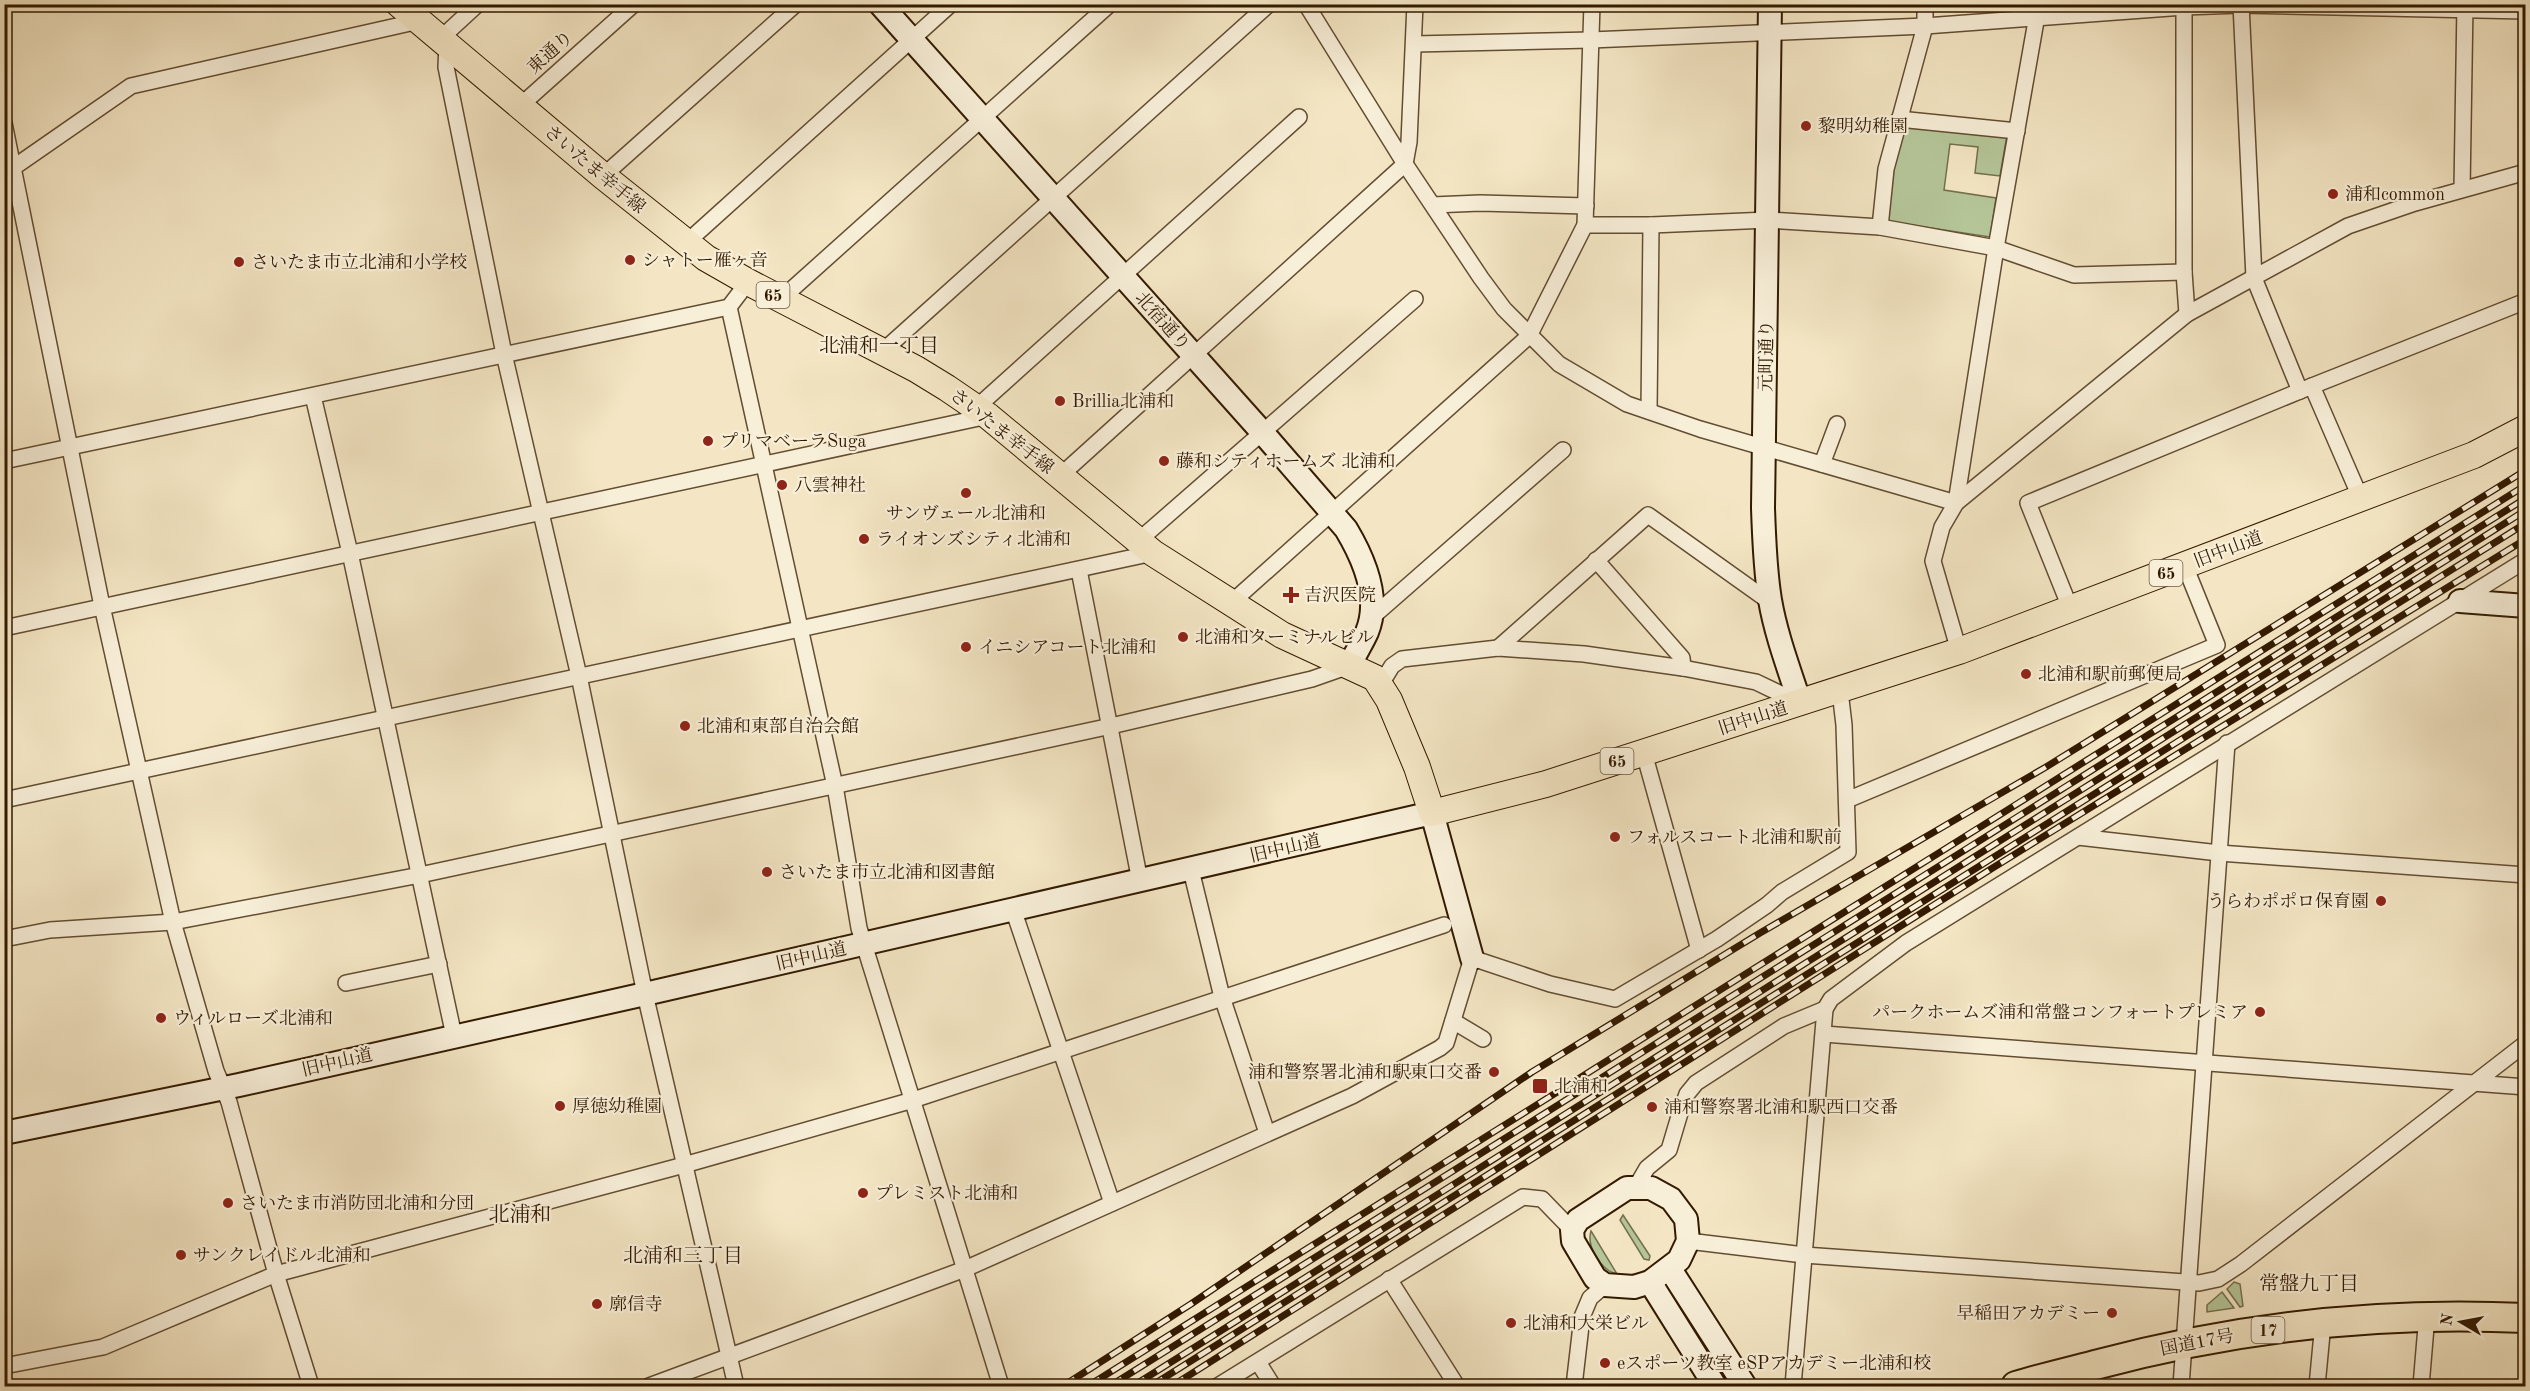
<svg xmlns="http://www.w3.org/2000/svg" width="2530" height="1391" viewBox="0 0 2530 1391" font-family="'Old Standard TT','Noto Serif JP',serif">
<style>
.green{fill:#b5c699;stroke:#74704c;stroke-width:1.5}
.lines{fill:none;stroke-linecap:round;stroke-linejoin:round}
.street-casing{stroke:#634d31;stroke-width:18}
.secondary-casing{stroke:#331a00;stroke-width:26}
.primary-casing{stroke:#331a00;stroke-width:28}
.highway-casing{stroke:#331a00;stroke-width:32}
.street{stroke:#f8efd9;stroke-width:15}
.secondary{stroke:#f8efd9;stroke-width:22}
.primary{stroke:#f4e6c4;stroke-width:26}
.highway{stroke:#f4e6c4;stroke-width:28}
.rail-casing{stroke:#331a00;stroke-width:7}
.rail{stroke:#f8efd9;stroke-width:4.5;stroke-dasharray:14;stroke-linecap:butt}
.poi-dot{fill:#8f2418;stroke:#f8efd9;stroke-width:2}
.labels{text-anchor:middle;stroke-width:4.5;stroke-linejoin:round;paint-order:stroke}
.shield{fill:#f8efd9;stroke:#6e5a41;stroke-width:1.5}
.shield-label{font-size:16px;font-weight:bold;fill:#331a00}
.street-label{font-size:18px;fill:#331a00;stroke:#f8efd9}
.poi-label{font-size:18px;fill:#331a00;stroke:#f8efd9;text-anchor:start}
.neighbourhood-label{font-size:20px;fill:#331a00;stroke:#f8efd9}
.quarter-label{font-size:21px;fill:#331a00;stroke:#f8efd9}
</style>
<rect width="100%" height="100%" fill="#f4e6c4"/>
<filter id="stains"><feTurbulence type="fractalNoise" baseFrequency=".00333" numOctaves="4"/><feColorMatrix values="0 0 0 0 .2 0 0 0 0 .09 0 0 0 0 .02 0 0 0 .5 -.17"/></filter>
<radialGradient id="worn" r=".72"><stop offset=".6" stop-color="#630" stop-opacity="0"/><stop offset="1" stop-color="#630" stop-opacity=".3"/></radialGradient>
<g class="green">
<path d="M1904,124L2007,135L2000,176L1975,173L1978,147L1950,144L1944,190L1996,198L1990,237L1885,221L1891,168Z"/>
<path d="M1623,1215L1650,1256L1649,1260L1644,1259L1620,1220Z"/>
<path d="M1591,1231L1617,1274C1602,1271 1586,1247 1591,1231Z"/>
<path d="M2234,1282L2240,1284L2243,1306L2240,1307L2227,1289Z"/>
<path d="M2222,1292L2234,1308L2207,1312V1305Z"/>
</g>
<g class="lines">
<defs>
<g id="street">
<path d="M1306,4L1405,164L1481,278L1504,309L1559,364L1627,404L1700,429L1956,503L2187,314L2348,226L2415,203L2526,172"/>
<path d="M2241,4L2254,278L2300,391"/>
<path d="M2184,7V272L2187,314"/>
<path d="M440,39L478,4"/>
<path d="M447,44L446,67L504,354L579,676L645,994L736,1386"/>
<path d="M1414,44L1591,40L1925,26L2184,7L2241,5L2526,11"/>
<path d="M520,106L634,4"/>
<path d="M1899,119L2017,131"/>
<path d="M4,123L102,606L173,922L216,1071L229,1102L276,1274L311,1386"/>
<path d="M4,174L131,86L419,21"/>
<path d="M603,176L796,4"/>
<path d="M2462,189L2465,4"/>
<path d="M1433,205L1480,203L1586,206"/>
<path d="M1585,225H1651L1768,220L1880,227L1996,248L2074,275L2184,272"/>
<path d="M1880,227L1886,169L1925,26V4"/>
<path d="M686,243L951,4"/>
<path d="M781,299L1110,4"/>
<path d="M729,307L835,786L859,928L1001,1386"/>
<path d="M883,351L1269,4"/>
<path d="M2312,386L2361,499"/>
<path d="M313,396L350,553L454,1036"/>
<path d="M977,407L1299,117"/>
<path d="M1649,411L1651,225"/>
<path d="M4,461L729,307L748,282"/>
<path d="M1822,464L1837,424"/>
<path d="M1060,476L1405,164L1409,142L1415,4"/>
<path d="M1138,541L1415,299"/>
<path d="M1596,560L1682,658L1683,668"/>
<path d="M1079,570L1140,881"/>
<path d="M1231,603L1529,336L1585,225L1592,4"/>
<path d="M2071,610L2028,503L2312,386L2526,301"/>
<path d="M1370,619L1563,450"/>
<path d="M4,628L988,416"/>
<path d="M1498,648L1648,515L1770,602"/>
<path d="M1959,651L1933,561L1942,527L1956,503L1996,248L2039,4"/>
<path d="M1381,684L1392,666L1402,659L1498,648L1584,654L1683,668L1756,682L1800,703"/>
<path d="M1644,753L1699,950"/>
<path d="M4,800L1153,553"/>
<path d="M1847,800L2217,645L2185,566"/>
<path d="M2078,837L2219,853L2526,875"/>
<path d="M1191,870L1222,997L1267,1133"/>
<path d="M1013,909L1112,1203"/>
<path d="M4,939L50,930L173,922L420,875L1111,726L1312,679L1349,666"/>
<path d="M346,983L439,964"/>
<path d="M1453,1021L1483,1039"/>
<path d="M1824,1034L2526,1087"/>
<path d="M1636,1187L1647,1168L1669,1150L1680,1113L1687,1094L1696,1083L1784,1026L1825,1009L1831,999L1906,943L2526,560"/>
<path d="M1688,1241L1804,1255L2199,1283L2218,1279L2241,1264L2526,1043"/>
<path d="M1389,1279L1457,1386"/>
<path d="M1258,1362L1273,1386"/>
<path d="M4,1366L103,1347L276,1274L684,1165L913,1100L1444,925"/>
<path d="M649,1386L965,1269L1352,1096L1440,1048L1446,1043L1472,958L1550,984L1615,999L1717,939L1767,905L1782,892L1848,852L1844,725L1840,691"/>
<path d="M1218,1386L1523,1197L1542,1199L1572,1230"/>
<path d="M1574,1386L1582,1317L1590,1298L1605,1285"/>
<path d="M1793,1386L1825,1009"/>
<path d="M2181,1386L2227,743"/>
<path d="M2317,1386L2323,1323"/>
<path d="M2421,1386L2427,1315"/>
</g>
<g id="secondary">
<path d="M880,4L1262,432L1346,529C1364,559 1381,598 1367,632C1362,643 1355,654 1350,665"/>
<path d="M1770,4L1763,508C1764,539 1765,570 1770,600C1776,635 1789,669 1800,703"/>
<path d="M2460,601L2526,606"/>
<path d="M4,1133L239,1085L645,994L1432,813L1472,958"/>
<path d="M1627,1188H1651L1671,1199L1686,1219L1688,1241L1679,1260L1650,1282L1634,1287L1605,1285L1595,1278L1573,1241L1572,1230L1578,1220Z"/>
<path d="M1670,1269L1745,1386"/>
<path d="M1650,1282L1715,1386"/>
</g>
<path id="primary" d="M399,4L603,176L706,258L748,282L916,369L947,388L988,416L1153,553L1282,635L1375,678L1389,700L1417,767L1432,813L1546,784L1959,651L2474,455L2526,428"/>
<path id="highway" d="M2016,1386C2042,1378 2069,1372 2095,1365C2236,1327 2380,1311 2526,1318"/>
</defs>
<use href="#street" class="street-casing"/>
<use href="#secondary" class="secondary-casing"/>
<use href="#primary" class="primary-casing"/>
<use href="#highway" class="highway-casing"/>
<use href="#street" class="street"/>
<use href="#secondary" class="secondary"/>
<use href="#primary" class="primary"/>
<use href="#highway" class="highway"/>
<defs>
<g id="rail">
<path d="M1063,1386L1191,1304L1532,1072L1760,933L2046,767L2526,470"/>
<path d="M1088,1386L2526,485"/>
<path d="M1110,1386L2526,498"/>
<path d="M1133,1386L2526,510"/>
<path d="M1151,1386L2526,523"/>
<path d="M1172,1386L1991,869L2526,539"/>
</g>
</defs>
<use href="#rail" class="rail-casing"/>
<use href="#rail" class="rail"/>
</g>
<g class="poi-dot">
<circle cx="1806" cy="126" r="6"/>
<circle cx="2333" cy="194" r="6"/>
<circle cx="630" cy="260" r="6"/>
<circle cx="239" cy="262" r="6"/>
<circle cx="1060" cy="401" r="6"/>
<circle cx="708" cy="441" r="6"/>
<circle cx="1164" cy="461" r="6"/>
<circle cx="782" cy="485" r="6"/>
<circle cx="966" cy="493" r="6"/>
<circle cx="864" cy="539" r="6"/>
<path d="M1288 586h6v6h6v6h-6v6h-6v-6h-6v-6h6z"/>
<circle cx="1183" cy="637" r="6"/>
<circle cx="966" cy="647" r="6"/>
<circle cx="2026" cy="674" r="6"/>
<circle cx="685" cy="726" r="6"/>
<circle cx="1615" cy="837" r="6"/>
<circle cx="767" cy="872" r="6"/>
<circle cx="2381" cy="901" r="6"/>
<circle cx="2260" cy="1012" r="6"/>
<circle cx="161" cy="1018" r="6"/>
<circle cx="1494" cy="1072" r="6"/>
<rect x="1532" y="1078" width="16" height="16" rx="3"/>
<circle cx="560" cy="1106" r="6"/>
<circle cx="1652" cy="1107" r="6"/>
<circle cx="863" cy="1193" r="6"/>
<circle cx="228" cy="1203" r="6"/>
<circle cx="181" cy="1255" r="6"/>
<circle cx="597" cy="1304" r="6"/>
<circle cx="2112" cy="1313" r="6"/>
<circle cx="1511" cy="1323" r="6"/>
<circle cx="1605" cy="1363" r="6"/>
</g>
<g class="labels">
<g class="shield">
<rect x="756.5" y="282" width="33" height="26" rx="4.5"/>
<rect x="2149.5" y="560" width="33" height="26" rx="4.5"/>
<rect x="1600.5" y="748" width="33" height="26" rx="4.5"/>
<rect x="2251.5" y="1317" width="33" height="26" rx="4.5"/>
</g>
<g class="shield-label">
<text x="773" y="301">65</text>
<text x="2166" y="579">65</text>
<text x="1617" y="767">65</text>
<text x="2268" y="1336">17</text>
</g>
<g class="street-label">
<text transform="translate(550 52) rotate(-42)" y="6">東通り</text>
<text transform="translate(595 169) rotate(40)" y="6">さいたま幸手線</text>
<text transform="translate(1163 321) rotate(48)" y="6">北宿通り</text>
<text transform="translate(1766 356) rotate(-89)" y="6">元町通り</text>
<text transform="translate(1002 431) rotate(38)" y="6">さいたま幸手線</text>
<text transform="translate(2228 549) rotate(-21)" y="6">旧中山道</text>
<text transform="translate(1753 718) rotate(-18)" y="6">旧中山道</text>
<text transform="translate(1285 848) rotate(-13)" y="6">旧中山道</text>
<text transform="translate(811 956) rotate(-13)" y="6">旧中山道</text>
<text transform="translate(337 1062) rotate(-13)" y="6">旧中山道</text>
<text transform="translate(2197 1342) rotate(-11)" y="6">国道17号</text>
</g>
<g class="poi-label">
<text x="1818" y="132">黎明幼稚園</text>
<text x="2345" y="200">浦和common</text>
<text x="642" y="266">シャトー雁ヶ音</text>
<text x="251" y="268">さいたま市立北浦和小学校</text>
<text x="1072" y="407">Brillia北浦和</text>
<text x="720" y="447">プリマベーラSuga</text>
<text x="1176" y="467">藤和シティホームズ 北浦和</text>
<text x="794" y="491">八雲神社</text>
<text x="966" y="519" text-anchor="middle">サンヴェール北浦和</text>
<text x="876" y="545">ライオンズシティ北浦和</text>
<text x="1304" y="601">吉沢医院</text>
<text x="1195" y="643">北浦和ターミナルビル</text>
<text x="978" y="653">イニシアコート北浦和</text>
<text x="2038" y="680">北浦和駅前郵便局</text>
<text x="697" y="732">北浦和東部自治会館</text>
<text x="1627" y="843">フォルスコート北浦和駅前</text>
<text x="779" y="878">さいたま市立北浦和図書館</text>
<text x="2369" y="907" text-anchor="end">うらわポポロ保育園</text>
<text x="2248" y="1018" text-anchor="end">パークホームズ浦和常盤コンフォートプレミア</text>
<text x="173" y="1024">ウィルローズ北浦和</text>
<text x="1482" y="1078" text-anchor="end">浦和警察署北浦和駅東口交番</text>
<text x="1554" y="1092">北浦和</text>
<text x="572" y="1112">厚徳幼稚園</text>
<text x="1664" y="1113">浦和警察署北浦和駅西口交番</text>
<text x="875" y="1199">プレミスト北浦和</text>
<text x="240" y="1209">さいたま市消防団北浦和分団</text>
<text x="193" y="1261">サンクレイドル北浦和</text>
<text x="609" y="1310">廓信寺</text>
<text x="2100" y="1319" text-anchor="end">早稲田アカデミー</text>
<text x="1523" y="1329">北浦和大栄ビル</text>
<text x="1617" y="1369">eスポーツ教室 eSPアカデミー北浦和校</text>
</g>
<g class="neighbourhood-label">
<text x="879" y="352">北浦和一丁目</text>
<text x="683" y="1262">北浦和三丁目</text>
<text x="2309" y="1290">常盤九丁目</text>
</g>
<g class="quarter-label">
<text x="520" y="1221">北浦和</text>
</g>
</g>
<rect width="2530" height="1391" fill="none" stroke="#f4e6c4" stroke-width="24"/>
<rect x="6" y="6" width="2518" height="1379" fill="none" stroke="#331a00" stroke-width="3"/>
<rect x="12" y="12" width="2506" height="1367" fill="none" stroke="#331a00" stroke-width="1.5"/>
<g transform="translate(2461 1322) rotate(280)" stroke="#f8efd9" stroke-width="4.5" paint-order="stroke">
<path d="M0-4.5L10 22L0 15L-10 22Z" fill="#331a00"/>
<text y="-9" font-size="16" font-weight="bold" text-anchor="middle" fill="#331a00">N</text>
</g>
<rect width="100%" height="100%" filter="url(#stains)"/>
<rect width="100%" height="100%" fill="url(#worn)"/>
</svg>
